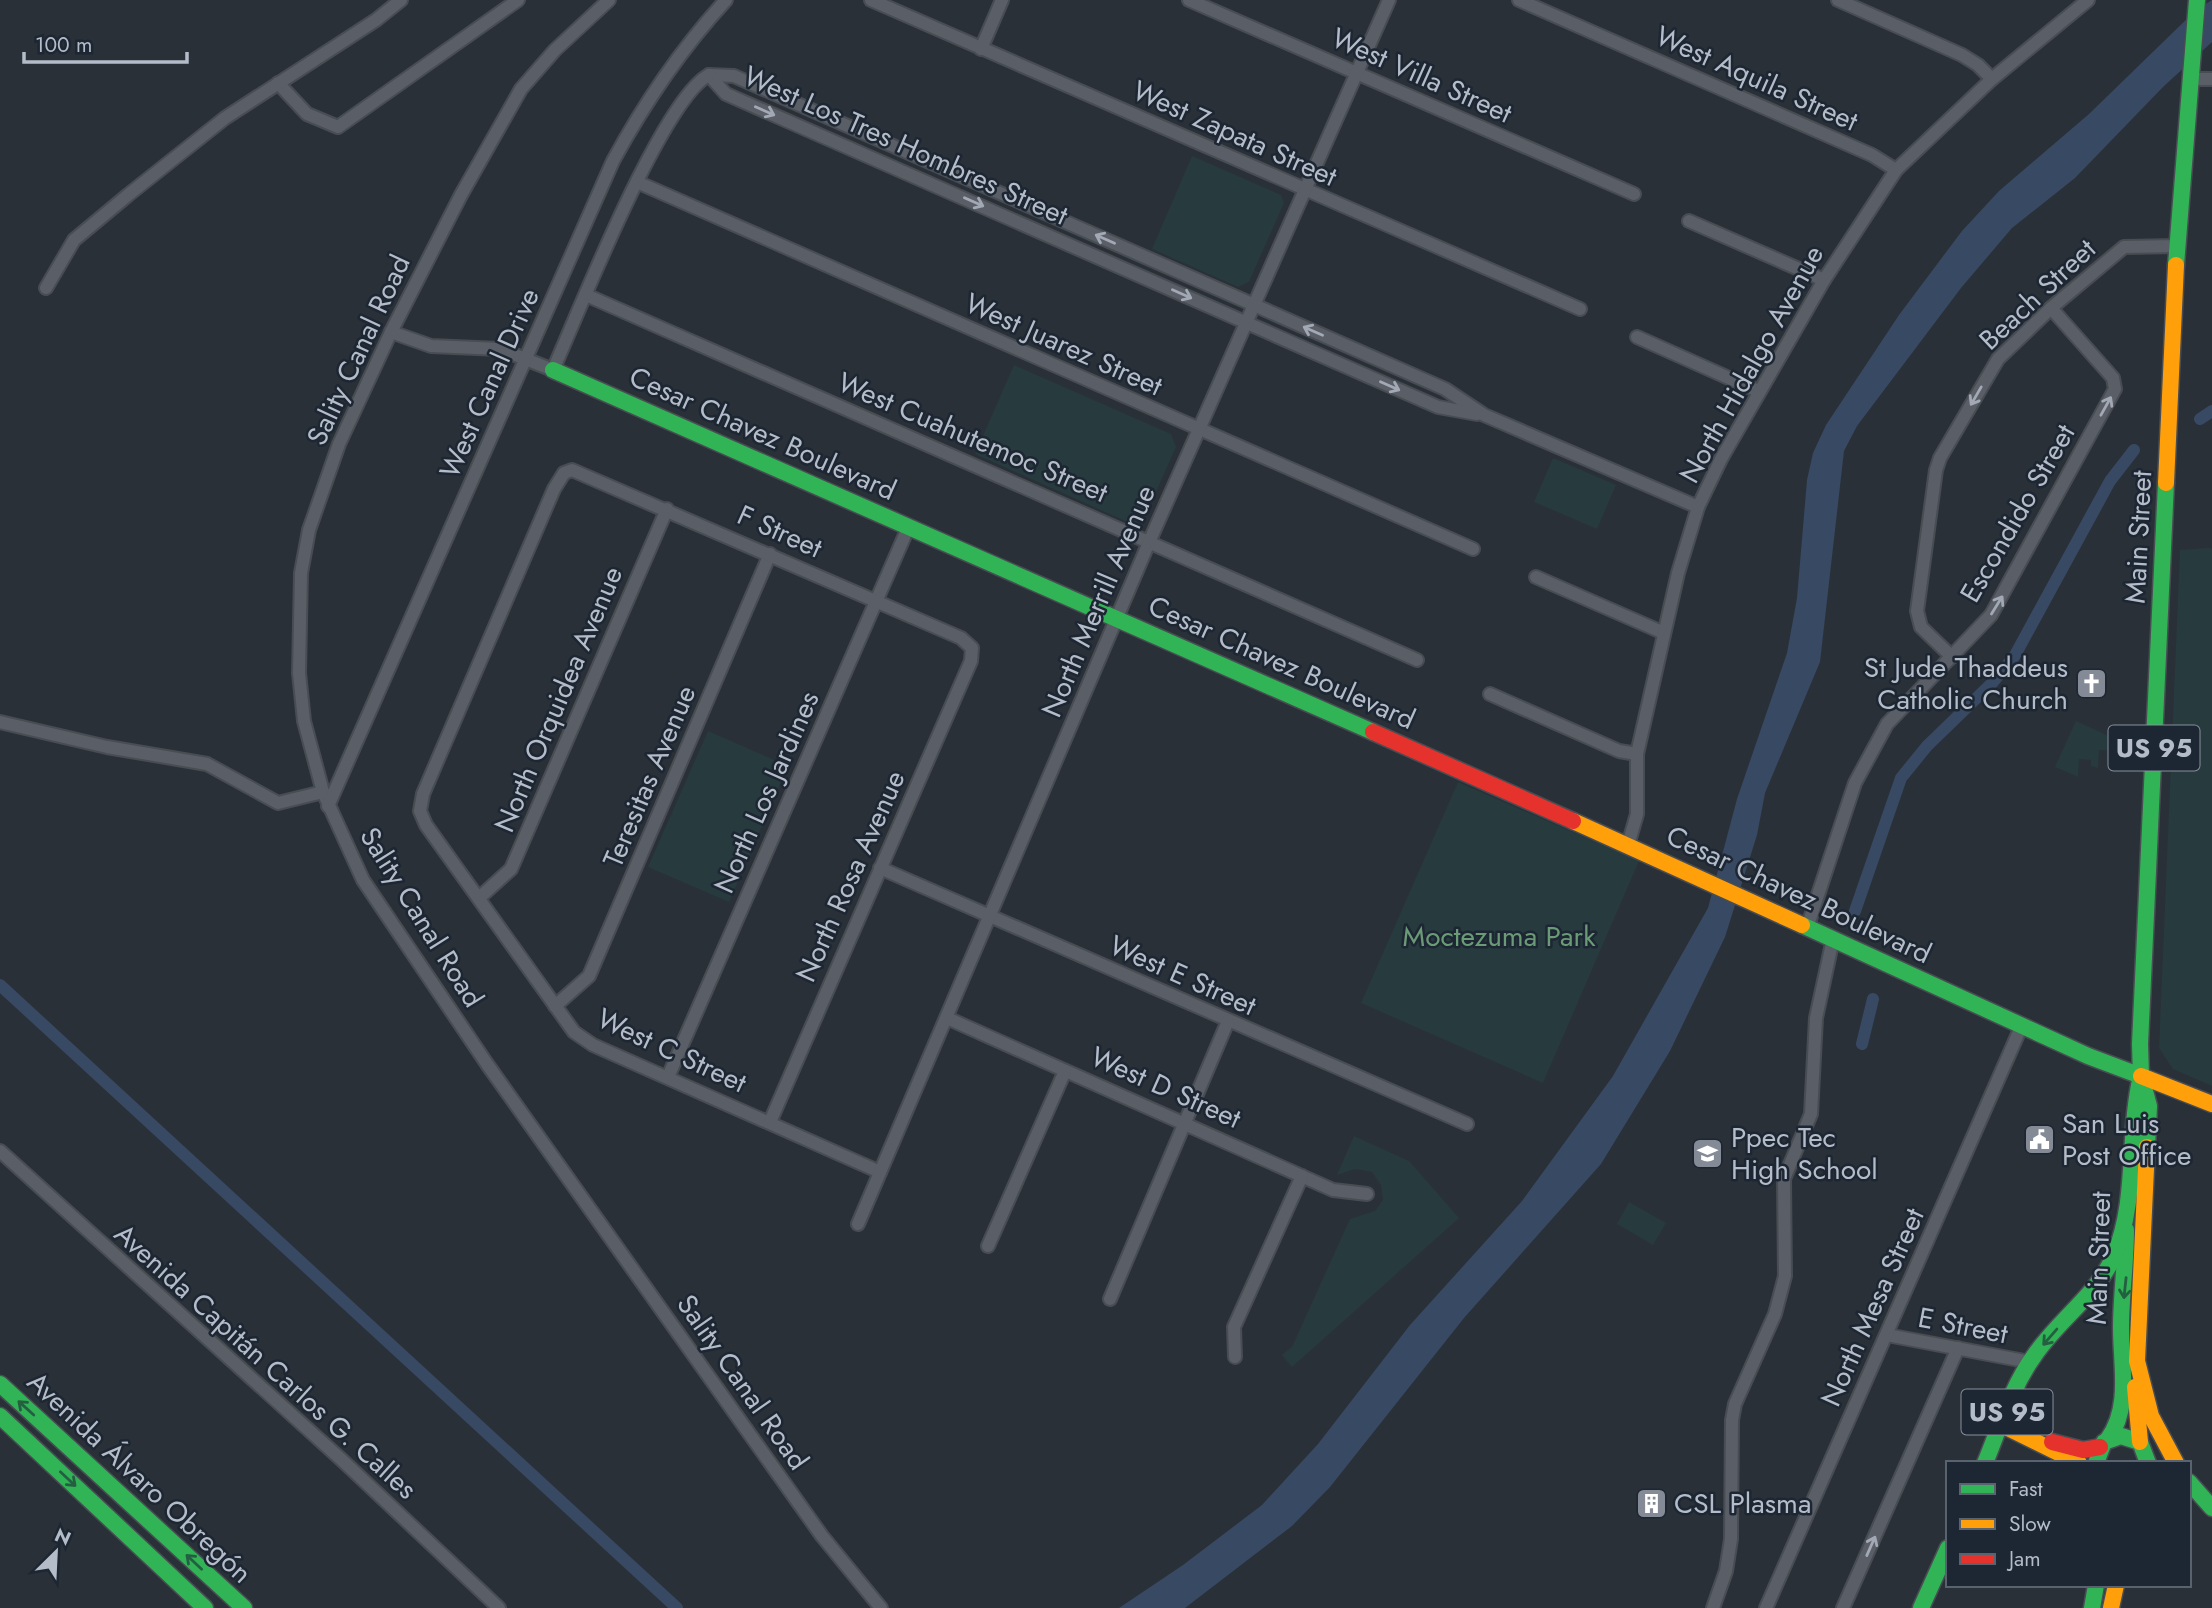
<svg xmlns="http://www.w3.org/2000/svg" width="2212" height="1608" viewBox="0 0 2212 1608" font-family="Jost,sans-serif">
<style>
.green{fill:#273a3e}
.water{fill:#384963}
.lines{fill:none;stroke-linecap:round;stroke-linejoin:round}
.canal{stroke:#384963;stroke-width:12}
.street-casing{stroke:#484c53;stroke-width:16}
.fast-casing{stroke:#484c53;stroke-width:19}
.slow-casing{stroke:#484c53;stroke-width:19}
.jam-casing{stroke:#484c53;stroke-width:19}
.street{stroke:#5a5e66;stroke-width:12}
.fast{stroke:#30b455;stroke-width:16}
.slow{stroke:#ff9f0a;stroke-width:16}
.jam{stroke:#e5322d;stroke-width:16}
.oneway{stroke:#a2a9b5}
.oneway2{stroke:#255f41}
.labels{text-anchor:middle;stroke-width:5;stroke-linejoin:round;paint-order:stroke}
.shield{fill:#1d2633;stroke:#878f9c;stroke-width:2}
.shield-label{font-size:26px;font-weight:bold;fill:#b4bcc9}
.street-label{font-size:28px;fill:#b4bcc9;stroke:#1d2633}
.poi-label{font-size:28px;fill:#b4bcc9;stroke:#1d2633;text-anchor:start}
.park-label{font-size:28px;fill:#6b9a76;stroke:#1d2633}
</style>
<rect width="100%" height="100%" fill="#2a3038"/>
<g class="green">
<path d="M1192,156L1281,195L1284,203L1249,282L1238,287L1152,249Z"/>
<path d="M1014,365L1171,434L1176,447L1143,521L1132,524L975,454Z"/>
<path d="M1553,458L1616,485L1597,529L1534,502Z"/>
<path d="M2209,548L2212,549V1086L2173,1069L2159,1048L2180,550Z"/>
<path d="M2076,721L2124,743L2120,751L2099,750L2098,768L2091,766V760L2079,759L2078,777L2055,767Z"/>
<path d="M708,731L788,766L729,902L648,867Z"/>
<path d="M1458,782L1639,861L1543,1083L1361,1003Z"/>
<path d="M1354,1136L1409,1161L1459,1218L1292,1367L1282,1355L1292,1347L1350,1219L1375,1211L1383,1200L1381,1185L1372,1172L1355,1169L1337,1175Z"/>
<path d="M1629,1202L1666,1223L1653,1245L1617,1224Z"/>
</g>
<path class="water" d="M2212,0V42L2163,87L2075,178L2012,228L1961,288L1857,426L1844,451L1820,662L1765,793L1757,835L1725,937L1670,1051L1601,1164L1464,1318L1330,1487L1292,1526L1185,1608H1119L1183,1565L1262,1505L1318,1444L1410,1325L1522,1201L1613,1076L1708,908L1737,799L1787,653L1797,598L1807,480L1813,453L1826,425L1899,315L1962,231L1999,191L2089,114L2195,11Z"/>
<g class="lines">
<g class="canal">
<path d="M2200,419L2212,411"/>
<path d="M1855,911L1901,778L1927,746L1992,683L2014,657L2110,481L2134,450"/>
<path d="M0,985L677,1608"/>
<path d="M1862,1044L1873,999"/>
</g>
<defs>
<g id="street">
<path d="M609,0L555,50L521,89L461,195L391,332L339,444L309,530L301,573L299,673L304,721L323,792L363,880L487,1064L822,1536L881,1608"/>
<path d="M871,0L1580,309"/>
<path d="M1189,0L1634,194"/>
<path d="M1519,0L1872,155L1896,170"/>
<path d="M1838,0L1962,55L1978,65L1992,79"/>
<path d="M981,49L1002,0"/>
<path d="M709,75L734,76L1445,389L1484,415L1698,507"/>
<path d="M709,75L726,94L1438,407L1477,414"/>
<path d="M2191,79H2212"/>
<path d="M278,83L307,114L338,127L518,0"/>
<path d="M637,182L1473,549"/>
<path d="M1689,221L1824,280"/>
<path d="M46,288L74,240L128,195L225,118L376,20L401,0"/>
<path d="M586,295L1417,660"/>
<path d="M391,332L431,346L500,349L553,370C578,314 662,99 709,75"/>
<path d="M1637,337L1758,391"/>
<path d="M1536,577L1664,633"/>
<path d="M1952,657L1921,627L1917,611L1936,470L1940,458L1998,359L2051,308L2124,247L2178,246"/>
<path d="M1490,694L1619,751L1637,754"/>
<path d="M0,722L107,747L207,764L278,803L323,792"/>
<path d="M328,806L613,161C645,102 681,49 726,0"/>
<path d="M1628,845L1637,814V754L1678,573L1698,507L1721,459L1824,280L1896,170L1992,79L2088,0"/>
<path d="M880,868L1467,1124"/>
<path d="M479,898L511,869L667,509"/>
<path d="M1807,928L1855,783L1887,724L1991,615L2115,389L2113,378L2051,308"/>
<path d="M555,1006L589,976L770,554"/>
<path d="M947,1018L1333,1190L1367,1194"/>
<path d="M668,1077L909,526"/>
<path d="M770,1122L971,661L972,648L961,638L572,470L564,473L554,489L423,794L420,811L426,825L574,1032L593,1045L880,1172"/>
<path d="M0,1151L343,1461L499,1608"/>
<path d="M858,1224L1150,540L1389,0"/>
<path d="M988,1246L1065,1071"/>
<path d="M1110,1299L1228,1021"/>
<path d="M1887,1335L2030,1362"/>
<path d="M1235,1357L1234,1327L1302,1176"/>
<path d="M1713,1608L1726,1571L1731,1539L1732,1420L1735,1404L1775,1314L1785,1276L1784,1179L1811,1114L1816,1018L1833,939"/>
<path d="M1766,1608L2022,1025"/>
<path d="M1843,1608L1958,1348"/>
</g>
<g id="fast">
<path d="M2176,265L2197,0"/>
<path d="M553,370L1373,732"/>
<path d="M1802,925L2088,1056L2141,1076"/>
<path d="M2147,1147L2149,1106L2141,1076L2140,1044L2166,483"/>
<path d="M0,1384L244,1608"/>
<path d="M0,1416L205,1608"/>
<path d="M2108,1439C2131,1407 2121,1366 2121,1328C2121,1295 2126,1263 2126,1230"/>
<path d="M1985,1463C2000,1427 2011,1388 2034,1356C2058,1320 2096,1296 2114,1256C2138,1200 2127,1135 2141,1076"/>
<path d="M2096,1463L2104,1442L2121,1436L2140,1442L2148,1463"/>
<path d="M2189,1482L2212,1508"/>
<path d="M1921,1608L1948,1548"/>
<path d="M2092,1608L2096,1585"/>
</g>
<g id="slow">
<path d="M2166,483L2176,265"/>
<path d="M1573,821L1802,925"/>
<path d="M2141,1076L2212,1104"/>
<path d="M2147,1147L2137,1361L2151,1416L2176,1463"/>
<path d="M2135,1387L2140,1442"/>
<path d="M2002,1425L2079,1463"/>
<path d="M2111,1608L2116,1585"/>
</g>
<g id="jam">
<path d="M1373,732L1573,821"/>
<path d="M2052,1442L2083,1450L2100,1447"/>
</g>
</defs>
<use href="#street" class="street-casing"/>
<use href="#fast" class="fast-casing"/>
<use href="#slow" class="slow-casing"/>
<use href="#jam" class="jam-casing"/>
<use href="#street" class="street"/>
<use href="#fast" class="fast"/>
<use href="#slow" class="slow"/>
<use href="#jam" class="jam"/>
</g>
<defs><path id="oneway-shaft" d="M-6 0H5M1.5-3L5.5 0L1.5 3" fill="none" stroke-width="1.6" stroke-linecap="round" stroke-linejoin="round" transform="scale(1.75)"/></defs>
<g class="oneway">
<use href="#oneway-shaft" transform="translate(765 111) rotate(24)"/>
<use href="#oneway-shaft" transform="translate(974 202) rotate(24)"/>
<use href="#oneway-shaft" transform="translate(1105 239) rotate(-156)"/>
<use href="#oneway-shaft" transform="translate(1182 294) rotate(24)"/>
<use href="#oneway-shaft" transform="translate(1313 331) rotate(-156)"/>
<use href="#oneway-shaft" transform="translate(1390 386) rotate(24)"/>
<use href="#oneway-shaft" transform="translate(1976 396) rotate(120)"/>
<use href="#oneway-shaft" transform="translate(2106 406) rotate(-61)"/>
<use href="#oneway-shaft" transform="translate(1997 605) rotate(-58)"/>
<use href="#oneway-shaft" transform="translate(1871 1546) rotate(-66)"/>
</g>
<g class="oneway2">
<use href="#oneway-shaft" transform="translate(2125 1288) rotate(96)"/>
<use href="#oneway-shaft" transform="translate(2050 1337) rotate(131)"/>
<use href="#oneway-shaft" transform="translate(26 1408) rotate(-138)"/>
<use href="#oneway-shaft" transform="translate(68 1479) rotate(43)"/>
<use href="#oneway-shaft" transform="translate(194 1562) rotate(-137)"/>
</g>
<defs>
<symbol id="church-square" viewBox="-11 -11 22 22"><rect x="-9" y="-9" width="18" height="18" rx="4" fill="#848b96" stroke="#1d2633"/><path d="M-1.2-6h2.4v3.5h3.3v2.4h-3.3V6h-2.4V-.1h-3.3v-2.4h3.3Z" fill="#fff"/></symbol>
<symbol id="civic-square" viewBox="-11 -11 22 22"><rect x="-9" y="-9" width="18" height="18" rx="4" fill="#848b96" stroke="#1d2633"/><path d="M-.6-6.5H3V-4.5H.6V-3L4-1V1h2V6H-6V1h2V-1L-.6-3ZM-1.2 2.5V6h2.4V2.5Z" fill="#fff"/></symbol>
<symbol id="school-square" viewBox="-11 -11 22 22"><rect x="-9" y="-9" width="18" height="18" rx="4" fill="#848b96" stroke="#1d2633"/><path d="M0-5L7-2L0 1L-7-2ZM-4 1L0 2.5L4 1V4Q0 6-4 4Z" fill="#fff"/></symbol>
<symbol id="building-square" viewBox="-11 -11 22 22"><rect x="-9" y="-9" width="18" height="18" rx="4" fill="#848b96" stroke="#1d2633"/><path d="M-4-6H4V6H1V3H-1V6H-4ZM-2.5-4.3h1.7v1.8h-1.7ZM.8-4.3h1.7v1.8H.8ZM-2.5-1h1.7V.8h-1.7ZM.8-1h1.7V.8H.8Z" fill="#fff"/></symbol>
</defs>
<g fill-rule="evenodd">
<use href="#church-square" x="2074" y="666" width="35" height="35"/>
<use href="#civic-square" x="2022" y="1122" width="35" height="35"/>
<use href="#school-square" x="1690" y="1136" width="35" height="35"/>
<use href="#building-square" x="1634" y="1486" width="35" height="35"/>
</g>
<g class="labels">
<g class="shield">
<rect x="2108.5" y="725.5" width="91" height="45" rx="5"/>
<rect x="1961.5" y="1389.5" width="91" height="45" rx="5"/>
</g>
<g class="shield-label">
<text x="2154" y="757">US 95</text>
<text x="2007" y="1421">US 95</text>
</g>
<g class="street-label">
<text transform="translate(1422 75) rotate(24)" y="10">West Villa Street</text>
<text transform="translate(1757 78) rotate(24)" y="10">West Aquila Street</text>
<text transform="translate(1235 133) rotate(24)" y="10">West Zapata Street</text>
<text transform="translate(906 145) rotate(24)" y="10">West Los Tres Hombres Street</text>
<text transform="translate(2037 294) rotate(-43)" y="10">Beach Street</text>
<text transform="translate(1064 344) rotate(24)" y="10">West Juarez Street</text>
<text transform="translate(358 350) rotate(-65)" y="10">Sality Canal Road</text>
<text transform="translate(1751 364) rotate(-61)" y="10">North Hidalgo Avenue</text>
<text transform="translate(489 383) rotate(-66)" y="10">West Canal Drive</text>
<text transform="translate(763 433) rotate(24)" y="10">Cesar Chavez Boulevard</text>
<text transform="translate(973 437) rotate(23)" y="10">West Cuahutemoc Street</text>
<text transform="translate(2017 513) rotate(-60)" y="10">Escondido Street</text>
<text transform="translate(780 531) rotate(24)" y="10">F Street</text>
<text transform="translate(2138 537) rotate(-87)" y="10">Main Street</text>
<text transform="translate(1098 601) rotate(-67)" y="10">North Merrill Avenue</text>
<text transform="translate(1282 662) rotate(24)" y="10">Cesar Chavez Boulevard</text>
<text transform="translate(558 699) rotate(-67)" y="10">North Orquidea Avenue</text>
<text transform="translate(649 776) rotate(-67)" y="10">Teresitas Avenue</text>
<text transform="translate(766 792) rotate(-66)" y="10">North Los Jardines</text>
<text transform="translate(850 876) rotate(-66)" y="10">North Rosa Avenue</text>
<text transform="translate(1799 894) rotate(25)" y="10">Cesar Chavez Boulevard</text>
<text transform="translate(422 917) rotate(58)" y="10">Sality Canal Road</text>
<text transform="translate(1183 975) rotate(24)" y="10">West E Street</text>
<text transform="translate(672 1050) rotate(25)" y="10">West C Street</text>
<text transform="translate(1166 1087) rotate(24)" y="10">West D Street</text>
<text transform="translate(2098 1258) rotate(-88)" y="10">Main Street</text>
<text transform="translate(1872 1307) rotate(-66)" y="10">North Mesa Street</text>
<text transform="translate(1963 1325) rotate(11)" y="10">E Street</text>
<text transform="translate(266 1361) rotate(42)" y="10">Avenida Capitán Carlos G. Calles</text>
<text transform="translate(743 1382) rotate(55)" y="10">Sality Canal Road</text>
<text transform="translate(140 1477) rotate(43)" y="10">Avenida Álvaro Obregón</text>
</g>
<g class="poi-label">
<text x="2068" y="677" text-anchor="end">St Jude Thaddeus<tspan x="2068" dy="32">Catholic Church</tspan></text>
<text x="2062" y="1133">San Luis<tspan x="2062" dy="32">Post Office</tspan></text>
<text x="1731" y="1147">Ppec Tec<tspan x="1731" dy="32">High School</tspan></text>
<text x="1674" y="1513">CSL Plasma</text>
</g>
<g class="park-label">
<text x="1499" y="946">Moctezuma Park</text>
</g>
</g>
<rect x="1946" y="1461" width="245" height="126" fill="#1d2633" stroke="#59626f" stroke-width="2"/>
<rect x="1960" y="1484" width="35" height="10" fill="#30b455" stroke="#59626f" stroke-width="2"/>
<text x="2009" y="1496" font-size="21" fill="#b4bcc9">Fast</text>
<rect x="1960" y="1519" width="35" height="10" fill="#ff9f0a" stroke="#59626f" stroke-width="2"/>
<text x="2009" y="1531" font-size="21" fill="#b4bcc9">Slow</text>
<rect x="1960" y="1554" width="35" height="10" fill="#e5322d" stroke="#59626f" stroke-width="2"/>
<text x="2009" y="1566" font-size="21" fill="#b4bcc9">Jam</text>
<g transform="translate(56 1552) rotate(24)" stroke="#1d2633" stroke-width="5" paint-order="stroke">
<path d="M0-5L12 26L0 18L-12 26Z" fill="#b4bcc9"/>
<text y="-10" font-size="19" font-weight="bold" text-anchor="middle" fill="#b4bcc9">N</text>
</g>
<path d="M24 52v10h163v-10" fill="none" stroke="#b4bcc9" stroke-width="3.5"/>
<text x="35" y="52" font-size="21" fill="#b4bcc9" stroke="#1d2633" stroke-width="5" paint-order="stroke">100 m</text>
</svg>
